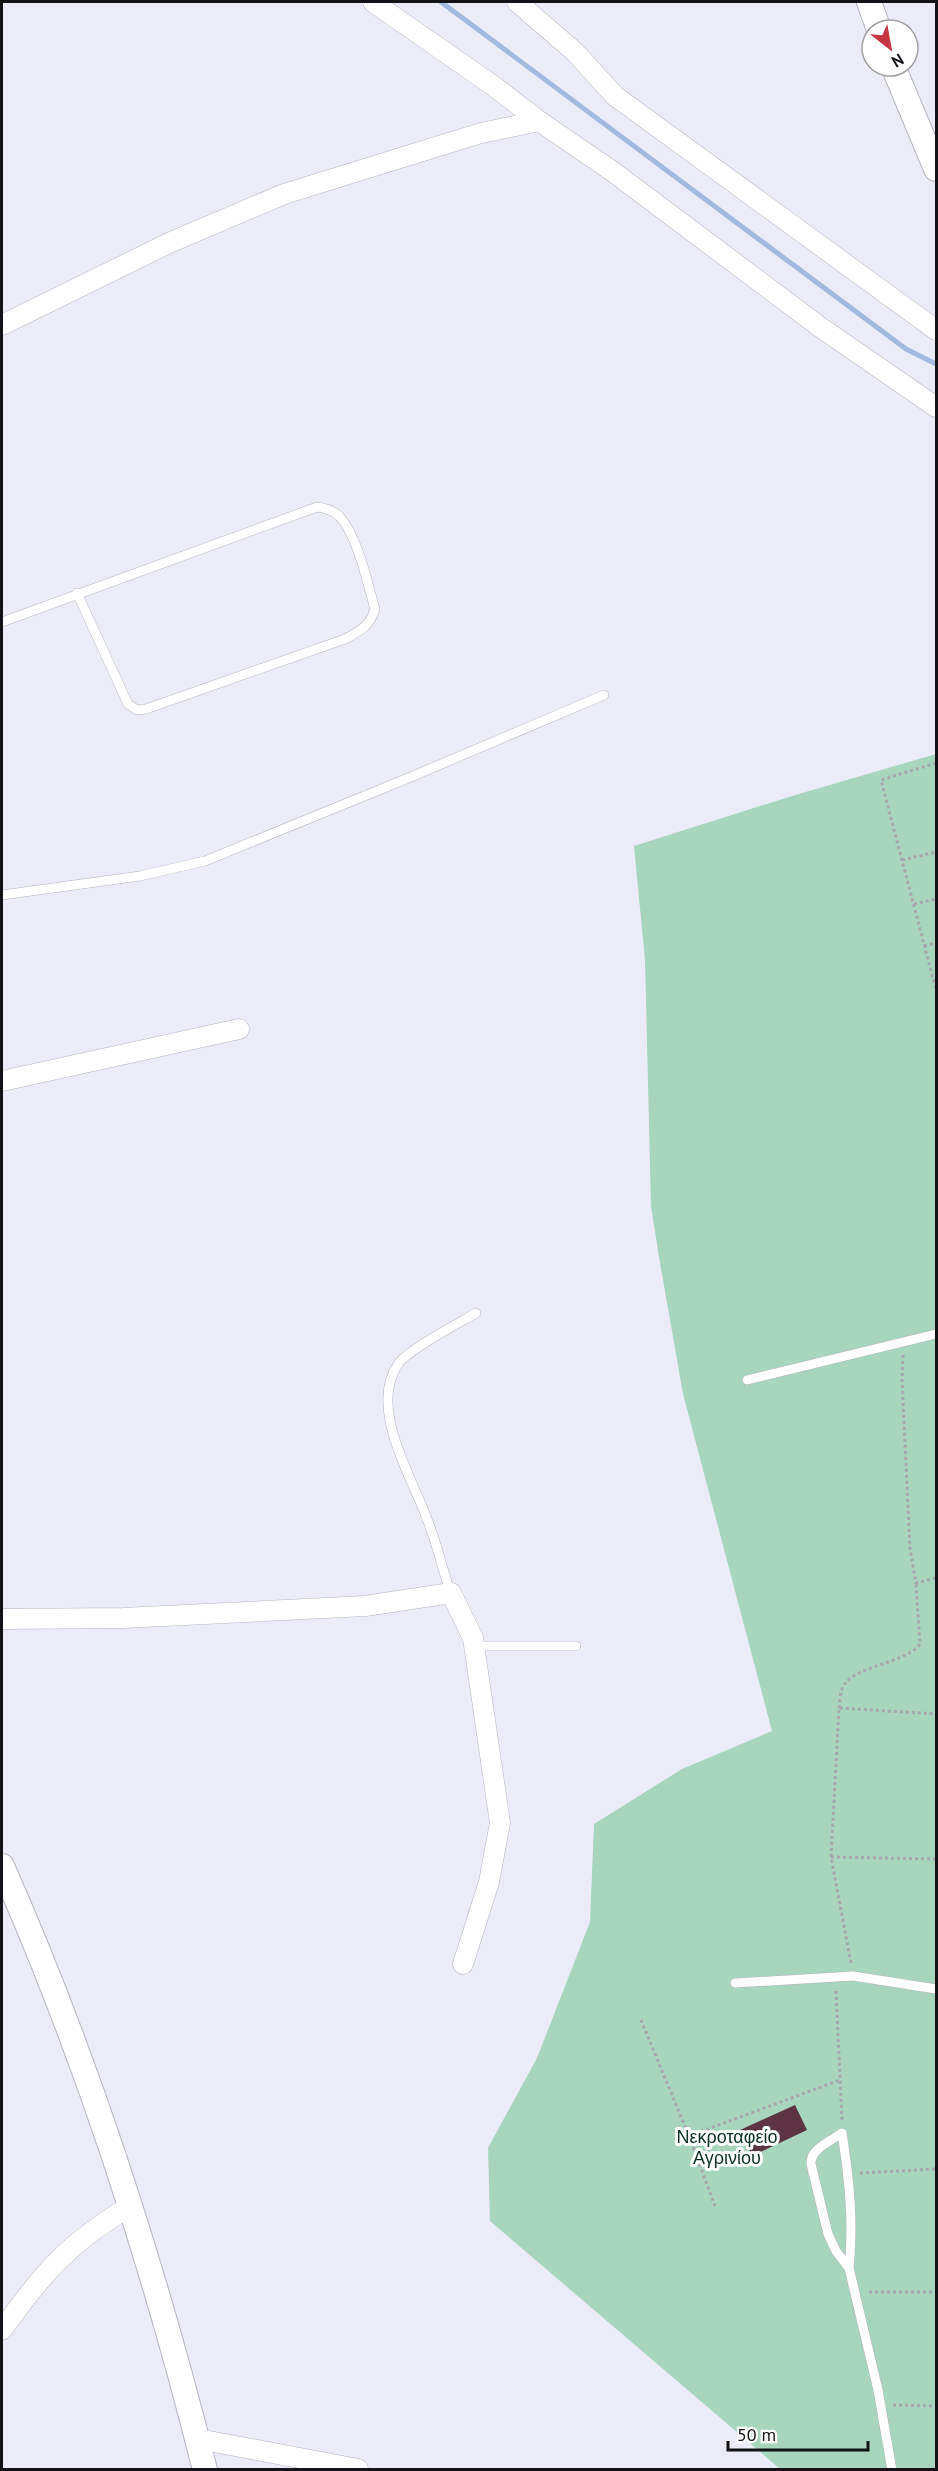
<svg xmlns="http://www.w3.org/2000/svg" width="938" height="2471" viewBox="0 0 938 2471" font-family="'PT Sans',sans-serif">
<style>
.green{fill:#a7d5bd}
.lines{fill:none;stroke-linecap:round;stroke-linejoin:round}
.stream{stroke:#a4b9e0;stroke-width:5}
.building{fill:#5c3443}
.service-casing{stroke:#b5b5c0;stroke-width:10}
.minor-casing{stroke:#b5b5c0;stroke-width:21}
.tertiary-casing{stroke:#b5b5c0;stroke-width:26}
.path{stroke:#a6a6b0;stroke-width:3;stroke-dasharray:3 3;stroke-linecap:butt}
.service{stroke:#fff;stroke-width:9}
.minor{stroke:#fff;stroke-width:20}
.tertiary{stroke:#fff;stroke-width:24}
.labels{text-anchor:middle;stroke-width:6;stroke-linejoin:round;paint-order:stroke}
.park-label{font-size:18px;fill:#0c3423;stroke:#fff}
</style>
<rect width="100%" height="100%" fill="#ececf8"/>
<path class="green" d="M936,754V2469H780L490,2221L488,2148L537,2058L590,1922L594,1824L682,1769L772,1731L683,1394L659,1257L651,1206L645,960L634,846L792,796Z"/>
<g class="lines">
<path class="stream" d="M441,2L906,349L936,364"/>
</g>
<path class="building" d="M795,2105L807,2130L752,2156L740,2130Z"/>
<g class="lines">
<defs>
<g id="service">
<path d="M2,622L317,507C325,508 333,510 339,516C358,536 367,582 375,609C370,626 360,631 345,639L146,709L137,710L128,704L77,593"/>
<path d="M2,895L140,876L205,861L406,779L604,695"/>
<path d="M747,1380L936,1334"/>
<path d="M451,1593C442,1569 437,1543 427,1519C412,1477 367,1406 399,1363C409,1349 459,1323 476,1313"/>
<path d="M474,1646H576"/>
<path d="M735,1983L853,1976L936,1989"/>
<path d="M849,2268C854,2223 849,2178 842,2133C831,2141 810,2149 811,2164L828,2234L836,2251L849,2268L878,2390L892,2470"/>
</g>
<g id="minor">
<path d="M373,2L495,87L539,121"/>
<path d="M517,2L575,52L615,96L936,330"/>
<path d="M2,325L169,243L284,194L481,133L539,121L612,171L820,327L936,407"/>
<path d="M2,1081L239,1029"/>
<path d="M2,1619L123,1618L365,1606L451,1593L473,1638L500,1823L489,1882L463,1964"/>
<path d="M2,2330C42,2274 70,2241 131,2206"/>
<path d="M198,2439L358,2469"/>
</g>
<g id="tertiary">
<path d="M869,2L879,30"/>
<path d="M893,66L936,169"/>
<path d="M2,1866C88,2060 153,2263 205,2470"/>
</g>
</defs>
<use href="#service" class="service-casing"/>
<use href="#minor" class="minor-casing"/>
<use href="#tertiary" class="tertiary-casing"/>
<g class="path">
<path d="M936,763L881,780L936,990"/>
<path d="M902,860L936,852"/>
<path d="M914,904L936,899"/>
<path d="M924,946L936,943"/>
<path d="M903,1355L902,1379L910,1549L916,1583L936,1578"/>
<path d="M839,1708C840,1702 840,1695 842,1689C851,1665 904,1665 920,1644L916,1584"/>
<path d="M831,1857L936,1859"/>
<path d="M851,1963L831,1857L839,1708L936,1714"/>
<path d="M836,1991L842,2120"/>
<path d="M641,2020L689,2136L840,2080"/>
<path d="M689,2136L716,2209"/>
<path d="M860,2173L936,2169"/>
<path d="M869,2292H936"/>
<path d="M893,2405L936,2406"/>
</g>
<use href="#service" class="service"/>
<use href="#minor" class="minor"/>
<use href="#tertiary" class="tertiary"/>
</g>
<g class="labels">
<g class="park-label">
<text x="727" y="2143">Νεκροταφείο<tspan x="727" dy="21">Αγρινίου</tspan></text>
</g>
</g>
<rect width="938" height="2471" fill="none" stroke="#131317" stroke-width="6"/>
<g transform="translate(890 48) rotate(149)"><circle r="28" fill="#ffffff" stroke="#a1a1a2" stroke-width="1.5"/>
<path d="M0-4.5L10 22L0 15L-10 22Z" fill="#c53542"/>
<text y="-9" font-size="16" font-weight="bold" text-anchor="middle" fill="#131317">N</text>
</g>
<path d="M728 2441v9h140v-9" fill="none" stroke="#131317" stroke-width="3"/>
<text x="737" y="2441" font-size="18" fill="#131317" stroke="#ffffff" stroke-width="4.5" paint-order="stroke">50 m</text>
</svg>
